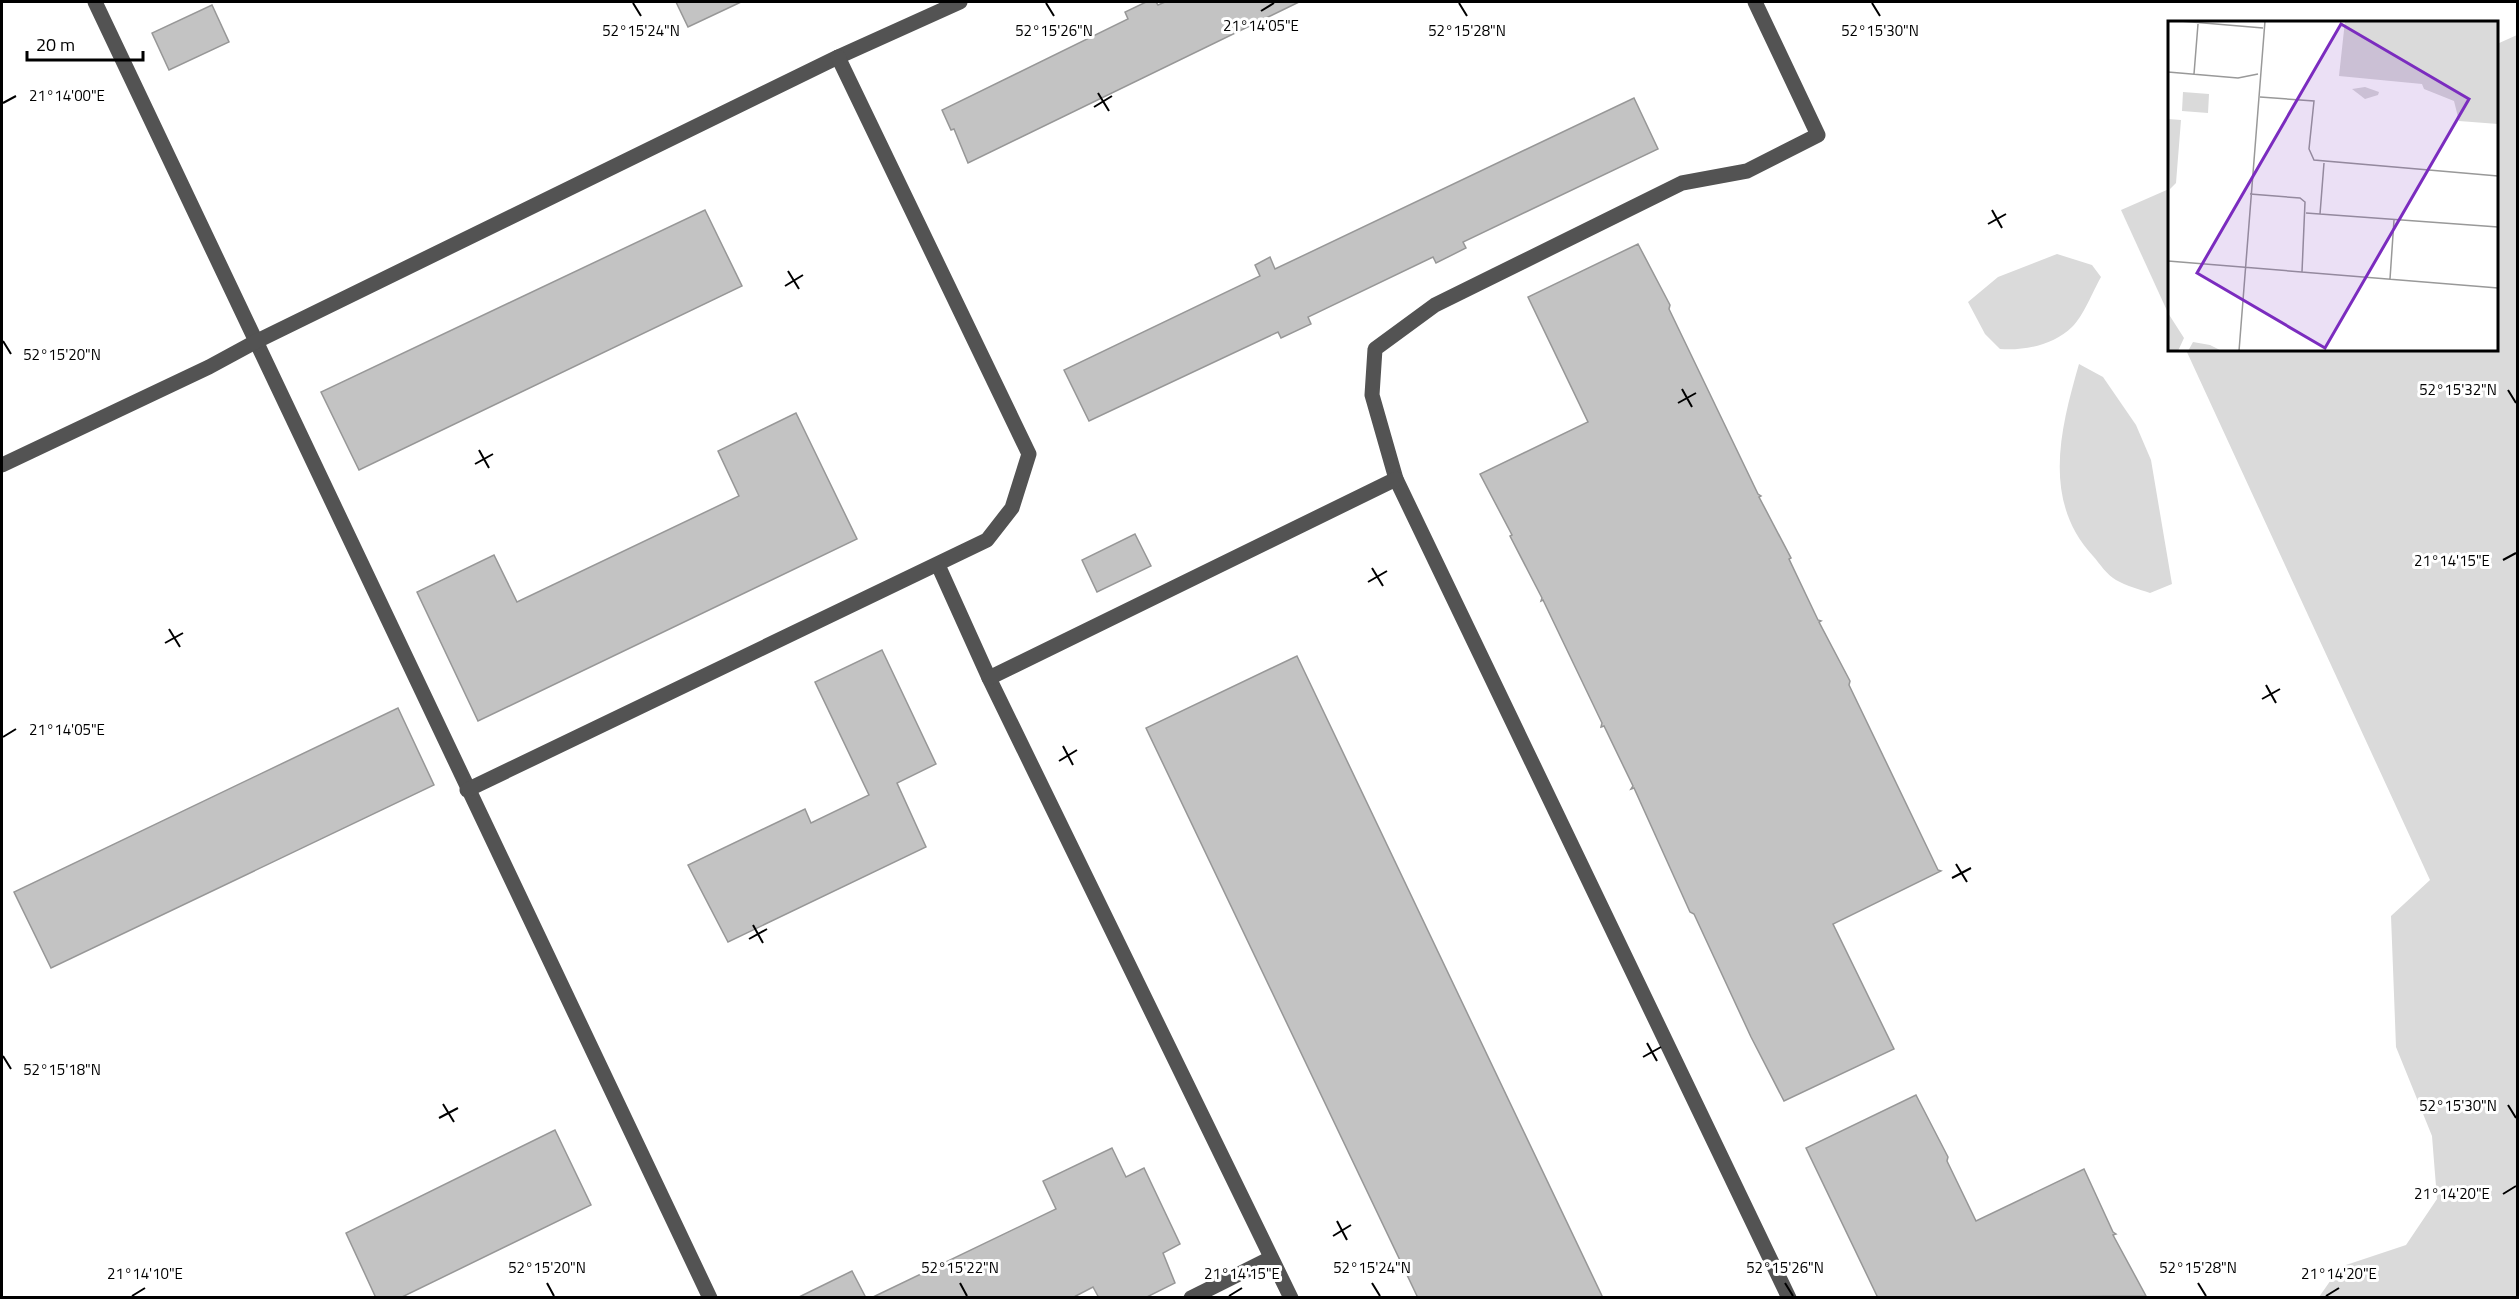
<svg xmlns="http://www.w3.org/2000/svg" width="2519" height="1299" viewBox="0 0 2519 1299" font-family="'Titillium Web',sans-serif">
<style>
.green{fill:#dadada}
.building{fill:#c3c3c3;stroke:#979797;stroke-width:1.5}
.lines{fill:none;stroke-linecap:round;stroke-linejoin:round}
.minor{stroke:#535353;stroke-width:15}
.ticks{fill:none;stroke:#000;stroke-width:2}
.inset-road{fill:none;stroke:#999;stroke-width:1.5}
.view{fill:#7b2cbf;fill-opacity:0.15;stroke:#7b2cbf;stroke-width:3}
.inset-edge{fill:none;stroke:#000;stroke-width:3}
.ticks-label{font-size:15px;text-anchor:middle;fill:#000;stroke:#fff;stroke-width:6;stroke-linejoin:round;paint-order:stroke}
</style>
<rect width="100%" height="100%" fill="#fff"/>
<g class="green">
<path d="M2517,35V1297H2319L2340,1267L2406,1245L2437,1199L2432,1136L2396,1047L2391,916L2430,880L2186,350H2496L2497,44Z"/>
<path d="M2169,189V315L2121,210Z"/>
<path d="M2057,254L2092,265L2101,277C2093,291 2083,317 2072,327C2054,345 2024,351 2000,349L1985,334L1968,302L1998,277Z"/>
<path d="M2079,364L2103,377L2136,425L2151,460L2172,584L2150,593C2139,589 2126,586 2116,580C2107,575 2100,564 2093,556C2042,501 2060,430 2079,364Z"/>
</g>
<g class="building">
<path d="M676,2H741L688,27Z"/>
<path d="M1146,2H1156L1158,5L1165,2H1299L968,163L954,129L951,130L942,110L1128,19L1125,12Z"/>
<path d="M212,5L229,42L169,70L152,33Z"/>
<path d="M1634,98L1658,149L1463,242L1466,248L1436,263L1433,257L1308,317L1311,324L1281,338L1278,332L1089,421L1064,370L1260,276L1255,265L1270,257L1275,269Z"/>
<path d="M705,210L742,286L359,470L321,392Z"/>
<path d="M1638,244L1670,305L1669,309L1758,494L1761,496L1759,497L1791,558L1789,559L1818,620L1821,621L1819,622L1850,681L1849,685L1938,870L1941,871L1833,924L1894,1049L1784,1101L1751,1037L1694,914L1690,912L1634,788L1631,789L1633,786L1604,726L1601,727L1602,723L1543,600L1541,601L1542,598L1510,536L1512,535L1480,474L1588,422L1528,297Z"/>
<path d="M796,413L857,539L478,721L417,592L494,555L517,602L739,496L718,451Z"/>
<path d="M1135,534L1151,566L1097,592L1082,560Z"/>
<path d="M882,650L936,764L897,783L926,847L728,942L688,865L805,809L811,823L869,795L815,682Z"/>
<path d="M1297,656L1603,1298H1418L1146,728Z"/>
<path d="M398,708L434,785L51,968L14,892Z"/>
<path d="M1916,1095L1948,1157L1947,1161L1976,1221L2084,1169L2113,1232L2116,1234L2113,1235L2146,1296L1878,1298L1806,1148Z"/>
<path d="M555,1130L591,1205L400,1298H376L346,1233Z"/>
<path d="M1112,1148L1126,1177L1144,1168L1180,1244L1163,1253L1175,1283L1145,1298H1099L1093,1287L1072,1298H871L1056,1209L1043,1181Z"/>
<path d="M852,1271L866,1298H797Z"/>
</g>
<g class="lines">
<g class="minor">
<path d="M95,2L710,1298"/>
<path d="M1755,2L1818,135L1747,171L1682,183L1435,305L1375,349L1372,395L1396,479L1789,1298"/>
<path d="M2,465L209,367L255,342L838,57L960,2"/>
<path d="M938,565L989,678L1291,1298"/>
<path d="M989,678L1396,479"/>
<path d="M467,790L987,540L1012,508L1029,454L838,57"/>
<path d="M1191,1298L1271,1258"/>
</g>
</g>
<path class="ticks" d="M633,3L641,16M1046,3L1054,16M1459,3L1467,16M1872,3L1880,16M1261,11L1274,3M1098,93L1109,111M3,103L16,96M1094,107L1112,96M1992,210L2002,228M1988,224L2006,214M788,271L799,289M785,286L803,275M3,341L11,354M1682,389L1692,407M2508,390L2516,403M1678,403L1696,393M479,450L489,468M475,464L493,454M2503,560L2516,553M1372,568L1383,586M1368,582L1387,571M169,629L180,647M165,643L183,633M2266,685L2276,703M2262,699L2280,689M3,737L16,729M1063,746L1073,765M1059,761L1077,750M1956,864L1967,882M1952,878L1971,868M753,925L763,943M749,939L767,929M1647,1043L1657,1061M3,1056L11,1069M1643,1057L1661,1047M443,1104L454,1122M2508,1105L2516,1118M439,1118L458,1108M2503,1194L2516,1186M1337,1221L1347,1240M1333,1236L1351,1225M547,1283L554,1296M960,1283L967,1296M1372,1283L1380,1296M1785,1283L1793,1296M2198,1283L2206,1296M132,1296L145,1288M1229,1296L1242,1288M2326,1296L2339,1288"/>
<g transform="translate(2168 21)">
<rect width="330" height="330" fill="#fff"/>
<path d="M177,0H330V103L291,100L286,80L256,68L254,63L171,55ZM197,66L211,71L210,74L197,78L184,68ZM15,71L41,73L40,92L14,90ZM0,98L13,99L8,162L2,168ZM0,292L16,317L10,330H0ZM25,321L42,324L54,330H20Z" fill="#dadada"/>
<path class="inset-road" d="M12,0L95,7M0,51L70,57L90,53M26,53L30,3M92,76L146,80L141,128L146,139L330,155M82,173L132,177L137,181L134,251M138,192L330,206M152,193L156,142M0,240L330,267M222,258L226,199M71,330L97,0"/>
<path class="view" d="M173,3L301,78L157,327L29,252Z"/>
<rect width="330" height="330" class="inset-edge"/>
</g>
<g class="ticks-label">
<text x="1261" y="31">21°14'05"E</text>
<text x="641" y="36">52°15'24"N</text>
<text x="1054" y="36">52°15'26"N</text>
<text x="1467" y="36">52°15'28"N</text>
<text x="1880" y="36">52°15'30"N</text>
<text x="67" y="101">21°14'00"E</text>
<text x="62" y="360">52°15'20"N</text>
<text x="2458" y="395">52°15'32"N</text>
<text x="2452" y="566">21°14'15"E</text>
<text x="67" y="735">21°14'05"E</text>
<text x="62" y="1075">52°15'18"N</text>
<text x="2458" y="1111">52°15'30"N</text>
<text x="2452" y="1199">21°14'20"E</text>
<text x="547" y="1273">52°15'20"N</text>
<text x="960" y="1273">52°15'22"N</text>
<text x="1372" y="1273">52°15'24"N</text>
<text x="1785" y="1273">52°15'26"N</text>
<text x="2198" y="1273">52°15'28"N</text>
<text x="145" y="1279">21°14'10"E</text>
<text x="1242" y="1279">21°14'15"E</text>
<text x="2339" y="1279">21°14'20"E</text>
</g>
<rect width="2519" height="1299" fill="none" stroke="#000000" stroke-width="6"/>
<path d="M27 51v9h116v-9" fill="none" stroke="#000000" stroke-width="3"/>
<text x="36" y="51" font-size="18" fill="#000000" stroke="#ffffff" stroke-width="4.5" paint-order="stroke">20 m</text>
</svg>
